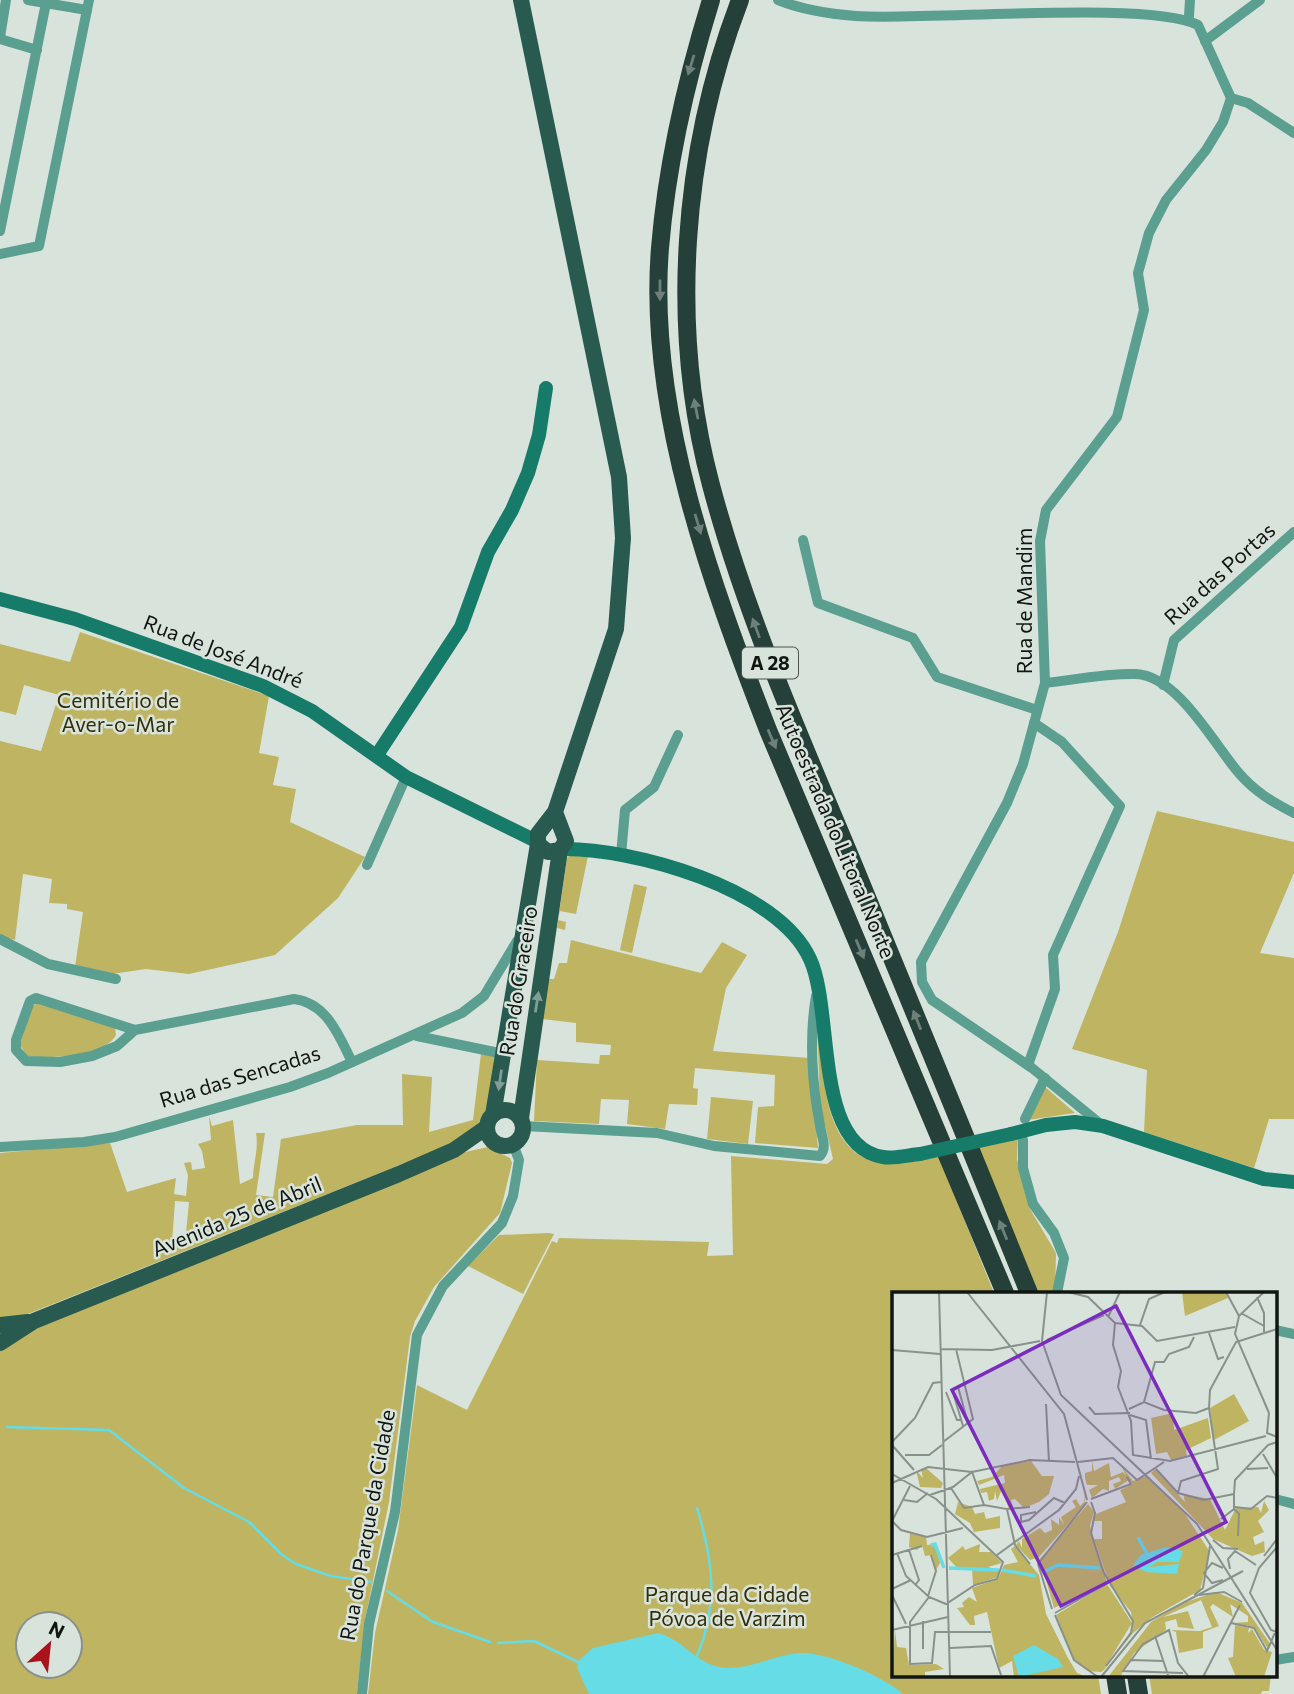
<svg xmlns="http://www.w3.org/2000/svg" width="1294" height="1694" viewBox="0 0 1294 1694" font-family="Commissioner,sans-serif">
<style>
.green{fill:#bfb461;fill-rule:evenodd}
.water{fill:#66dce6}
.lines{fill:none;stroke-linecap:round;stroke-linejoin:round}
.stream{stroke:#66dce6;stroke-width:2.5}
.street{stroke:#5a9f90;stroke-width:10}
.secondary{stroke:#177b6a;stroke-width:14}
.primary{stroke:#285a4f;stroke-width:16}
.highway{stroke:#253f39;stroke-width:18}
.secondary-bridge{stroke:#177b6a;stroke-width:14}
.oneway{fill:#6d817a}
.oneway2{fill:#809e95}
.labels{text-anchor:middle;stroke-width:5;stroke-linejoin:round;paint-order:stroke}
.shield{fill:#d8e3db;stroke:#4d544f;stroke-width:2}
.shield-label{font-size:19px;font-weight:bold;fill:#121613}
.street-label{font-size:21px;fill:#121613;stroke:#d8e3db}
.park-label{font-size:21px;fill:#332e08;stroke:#d8e3db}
.inset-river{fill:none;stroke:#66dce6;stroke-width:3.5}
.inset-road{fill:none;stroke:#89918b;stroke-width:2}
.view{fill:#7b2cbf;fill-opacity:0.15;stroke:#7b2cbf;stroke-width:3.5}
.inset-edge{fill:none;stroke:#121613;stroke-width:3.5}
</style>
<rect width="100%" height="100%" fill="#d8e3db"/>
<g class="green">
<path d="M80,632L269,696L259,753L279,757L273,785L296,789L290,822L365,857L338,898L275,955L189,974L146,969L112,974L75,967L83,912L67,909V904L49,903L52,879L23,874L15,940L0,936V741L41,751L59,695L24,685L16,715L0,711V644L70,662Z"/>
<path d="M1157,811L1294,842V873L1260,953L1294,958V1119H1269L1254,1168L1144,1132L1147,1070L1072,1049L1118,932Z"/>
<path d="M570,855L588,856L576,914L560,911L558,920L566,922L565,930L557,928L567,858Z"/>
<path d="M634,884L647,887L632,953L620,950Z"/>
<path d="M571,940L701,973L722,942L747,955L726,988L713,1051L810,1058L818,1148L755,1143L758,1107L774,1106L775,1075L695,1068L693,1088L698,1089L697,1105L669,1104L665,1129L627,1124L629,1100L601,1099L599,1124L534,1121L537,1060L599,1064L600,1055H610L611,1045L576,1042V1023L542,1019L548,979H554L559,963H567Z"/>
<path d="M37,1003L115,1028L116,1035C105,1057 49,1059 27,1056L20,1045L31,1008Z"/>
<path d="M817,1020C824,1067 820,1158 885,1163C903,1164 922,1160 939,1157L994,1293H893V1675H1098L1101,1694H368L375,1633L398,1530L417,1385L467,1410L552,1241L557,1243L559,1238L709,1242L707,1256L733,1255L731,1156L827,1164L833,1159L820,1104Z"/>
<path d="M481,1054L500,1058L490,1108L467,1138L13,1320L0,1322V1153L110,1143L127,1192L176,1178L174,1194L186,1196L188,1175L184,1163L191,1162L192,1170L205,1168L202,1151L198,1144L211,1140L209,1116L212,1126L233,1120L240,1184L253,1178C253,1163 259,1150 256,1133H265L256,1195L273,1197L281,1139L357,1125H403L402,1074L432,1077L429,1132L473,1120ZM175,1201L189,1202L185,1244L172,1243Z"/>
<path d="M1044,1086L1075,1113L1028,1120Z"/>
<path d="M711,1097L753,1101L748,1144L707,1139Z"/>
<path d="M1018,1135L1017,1159L1030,1209L1056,1253L1055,1293H1031L979,1148Z"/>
<path d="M488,1147L510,1158L512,1163L500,1213L434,1287L415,1321L410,1337L389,1502L365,1620L357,1694H0V1348L13,1338L456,1154ZM28,1624H70V1666H28Z"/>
<path d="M549,1233L554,1234L523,1294L468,1266L499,1235Z"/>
<path d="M1149,1675H1271L1269,1691H1262L1261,1694H1152Z"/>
</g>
<path class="water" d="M658,1633C682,1639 695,1662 719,1667C746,1672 773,1655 799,1653C825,1651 884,1676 903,1694H589L577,1668L579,1660L593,1648Z"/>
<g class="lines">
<g class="stream">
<path d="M7,1427L109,1430L184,1488L249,1522L281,1554L296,1564L331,1576L371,1582"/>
<path d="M697,1508C713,1560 719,1605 697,1656"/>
<path d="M387,1591L433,1622L490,1642"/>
<path d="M498,1643L534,1641L578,1662"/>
</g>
<g class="street">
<path d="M28,0L87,10"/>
<path d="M778,0C803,10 830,14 856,16C927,21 1150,0 1198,25L1231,98"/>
<path d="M1189,16L1190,0"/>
<path d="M0,37L6,0"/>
<path d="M0,39L37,50"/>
<path d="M1205,41L1260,0"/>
<path d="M1231,98L1248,103L1294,133"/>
<path d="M0,231L46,3"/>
<path d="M0,254L39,246L89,0"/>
<path d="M803,540L818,603L913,638L937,677L1037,710"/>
<path d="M1045,683C1074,680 1106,673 1136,674C1178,676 1214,744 1238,772C1254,791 1272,802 1294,813"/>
<path d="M1163,685L1174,640L1294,532"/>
<path d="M621,855L625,810L654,787L678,735"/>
<path d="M367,865L406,777"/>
<path d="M0,939L48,964L116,979"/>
<path d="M135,1030L36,998L30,1001L16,1040V1050L26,1061L60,1062L92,1056L117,1046L135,1030L294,999C327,1003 339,1036 352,1062"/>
<path d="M417,1036L504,1054"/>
<path d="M1028,1065L1055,989L1053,955L1120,806L1062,742L1034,723"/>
<path d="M1025,1119L1045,1078"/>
<path d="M524,1126L657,1133L714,1146L820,1156C828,1147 821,1136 820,1125C812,1085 809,1037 816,996"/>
<path d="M1103,1126L1032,1068L932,1000L922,982L921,962L1007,803L1023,764L1045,683L1040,541L1046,510L1117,417L1144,310L1138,273L1149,233L1166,200L1206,150L1223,122L1231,98"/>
<path d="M1023,1140V1168L1033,1204L1054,1233L1064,1258L1057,1293"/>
<path d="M0,1147L84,1142L115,1137L290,1087L328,1073L462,1013L484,996L517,941"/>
<path d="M1275,1330L1294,1334"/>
<path d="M1275,1499L1294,1504"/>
<path d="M1275,1660L1294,1657"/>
<path d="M362,1694L369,1624L395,1512L417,1335L443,1286L502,1223L513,1196L519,1160L513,1144"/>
</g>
<g class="secondary">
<path d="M0,599L75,619L263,686L312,711L406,777L538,842"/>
<path d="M377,755L461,627L488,552L512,510L528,473L539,435L546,388"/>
<path d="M562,849C633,848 778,888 810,959C834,1010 813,1146 883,1157C895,1159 908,1155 920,1154"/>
<path d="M1011,1134L1046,1125L1075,1122L1103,1126L1264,1179L1294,1182"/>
</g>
<g class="primary">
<path d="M521,0L619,477L623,538L616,629L555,812L538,834V844L548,852L560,850L566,841L555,812"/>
<circle cx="505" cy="1128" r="18"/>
<path d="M493,1115L538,844"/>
<path d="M521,1118L560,850"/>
<path d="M0,1325L28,1322"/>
<path d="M0,1343L34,1321L399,1174L454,1150L487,1127"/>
</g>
<g class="highway">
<path d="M711,0C686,81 667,163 660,248C647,409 711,583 768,730L1005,1293"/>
<path d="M740,0C682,151 669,328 711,485C745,613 799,734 850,856C910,1002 970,1147 1029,1293"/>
<path d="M1115,1675L1118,1694"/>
<path d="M1136,1675L1139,1694"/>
</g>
<path class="secondary-bridge" d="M920,1154L1011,1134"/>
</g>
<defs><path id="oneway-solid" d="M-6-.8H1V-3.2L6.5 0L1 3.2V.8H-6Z" transform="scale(1.75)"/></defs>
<g class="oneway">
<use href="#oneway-solid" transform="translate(691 65) rotate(107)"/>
<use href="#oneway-solid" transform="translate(660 290) rotate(90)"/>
<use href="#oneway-solid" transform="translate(696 409) rotate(-101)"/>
<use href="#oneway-solid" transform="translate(698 524) rotate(73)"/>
<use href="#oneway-solid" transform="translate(756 628) rotate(-110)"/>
<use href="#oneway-solid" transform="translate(772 739) rotate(67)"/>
<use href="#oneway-solid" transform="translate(860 949) rotate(67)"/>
<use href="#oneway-solid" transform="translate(917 1020) rotate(-112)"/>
<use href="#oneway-solid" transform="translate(1003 1230) rotate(-112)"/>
</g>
<g class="oneway2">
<use href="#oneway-solid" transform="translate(537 1002) rotate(-81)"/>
<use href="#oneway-solid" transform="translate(500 1080) rotate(98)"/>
</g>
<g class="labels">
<rect class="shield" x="742" y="647.5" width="56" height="31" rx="5"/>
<g class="shield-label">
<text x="770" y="670">A 28</text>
</g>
<g class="street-label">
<text transform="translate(1220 574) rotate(-42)" y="7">Rua das Portas</text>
<text transform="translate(1025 601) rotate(-90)" y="7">Rua de Mandim</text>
<text transform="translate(223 652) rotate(21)" y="7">Rua de José André</text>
<text transform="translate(835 831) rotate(67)" y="7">Autoestrada do Litoral Norte</text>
<text transform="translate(519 981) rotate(-81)" y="7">Rua do Graceiro</text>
<text transform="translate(240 1077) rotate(-17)" y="7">Rua das Sencadas</text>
<text transform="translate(237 1217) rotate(-22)" y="7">Avenida 25 de Abril</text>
<text transform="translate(368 1525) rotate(-80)" y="7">Rua do Parque da Cidade</text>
</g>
<g class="park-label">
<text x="118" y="708">Cemitério de<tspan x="118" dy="24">Aver-o-Mar</tspan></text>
<text x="727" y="1602">Parque da Cidade<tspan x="727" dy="24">Póvoa de Varzim</tspan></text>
</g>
</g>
<g transform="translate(892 1292)">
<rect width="385" height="385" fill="#d8e3db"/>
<path d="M290,0H334L336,6L293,24ZM342,102L357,129L322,148L318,116ZM281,121L282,138L316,126L319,146L294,158L295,165L279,168L275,160L264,162L259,126ZM139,169L150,184H162L157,202L147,210L132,216L123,207L119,208L122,217H117L110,197L105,209L103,199L102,207L97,209L95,200L89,201L88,197L113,191L112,183L87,193L85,189L100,185L111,173ZM200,169L202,179L217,171L219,185L231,180L234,184L230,175L241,189L254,184L293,222L318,260L308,298L259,326L240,342L212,378L209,380L196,379L182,367L164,323L215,292L240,331L212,377L241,336L239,320L218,294L202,247H210V229H201L204,222L234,210L228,198L241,192L237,188L223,197L221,192L229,189L227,185L217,189V199L211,197L200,206L197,198L206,193H195L193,187V181L200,179ZM34,176L51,191L49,196L28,195L24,178L31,186L29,177ZM263,177L293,210L291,202L318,207L333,238L344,216L366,215L369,221L372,209L377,218L366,229L372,240L361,245L363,253L372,249L373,260L360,264L321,247L259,181ZM192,200L193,213L147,265L138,268L124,253L127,249L130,256V247L148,236L153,241L160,238L159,227L167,233V225L172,233L169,225L184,215L180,209L184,207L188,214L192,210ZM66,210L80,215L83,222L92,220L94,227L108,224V236L82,240L78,231L63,222ZM196,212L202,220L198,234L215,291L162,316L148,267ZM18,241L34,245L35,253L43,252L48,271L44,278L40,263L33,264L30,253L25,258L17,255ZM88,252L87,260H99L110,271L96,275L108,279L106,285L81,293L80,277L67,278L56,266L71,254L73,258ZM123,254L147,283L154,322L176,366L185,381L195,385H122L120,369L107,376L95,320L82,324L83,333H78L65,316L72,315L70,311L77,305L85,310L80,296L106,287L112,273L126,270L119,257ZM324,300L350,311L379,353L376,357L362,335L341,331L356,330V324L338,312L341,325L321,312L318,315L327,334L311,340V356L287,361L284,340L279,338L308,339L320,335L309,308L271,325L296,319L302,337L286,335L284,327L273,330L274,338L242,361L228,385H216L259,330L291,311ZM343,333L357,336L356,341L360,337L372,358L380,360L372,385H344L336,366L341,365ZM3,338L5,355L14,356L17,373L44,372L52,377L33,380V385H0Z" fill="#bfb461"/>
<path d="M274,255L291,259L287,270H265L257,275L287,272L285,282L254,280L241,273L249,263ZM142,353L166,367L171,375L127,385L121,364Z" fill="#66dce6"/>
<path class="inset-river" d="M246,245L256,264M39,253L43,252L52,276M57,276L107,278M110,278L144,284M153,279L166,273L208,276"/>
<path class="inset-road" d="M47,0L58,385M75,0L172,122L195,208M155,0L150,49L169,103L305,232L385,358M176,0L196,5L223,31M334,0L347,24M372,0L347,24L343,42L377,121M365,5L372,21V40M349,21L372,34M216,25L228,0M223,31L221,53L229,79L226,95L239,129L241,163L278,169L374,144M223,31L250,34L265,49L343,35M248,33L257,7L273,0M317,41L326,67L332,65M155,48L212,23M48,57L100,58L148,49M0,58L48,62M66,95L76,131M60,97L71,134M54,100L65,128H69M252,110L263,70H272L277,62L297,55L302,45M154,112L157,170M197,115L203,122L238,121M317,116L318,98L344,50L385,37M237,117L252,110L272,118L304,121L317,116L326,177L289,189L286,201M377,121L375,141L385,145M238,123L254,128L259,167M0,150L23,126L41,91L49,90M51,150L81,127L64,57M0,153L22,178M371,162L385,186M13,163H37L50,153M186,170L221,166L245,188L272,170M264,177L286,201L312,208L342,202V217L329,227M355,177L376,176M0,182L44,207L111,270L105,287L83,293L54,312L37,305L14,284L5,261M0,191L36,175L80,180L138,168L183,170M18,194L0,229L9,238L35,245L71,236M59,196L72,216L92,213L115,217L123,253M342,202L343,188L376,153L385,150M38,203L61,195L80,180L92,213M199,207L239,192L235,185M12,208L25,210L36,201M199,210L203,221L199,241L212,281L241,329L239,341L214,374M343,215L359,217L375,204L385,206M115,217L138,215M342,217L347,222L346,244M144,220L129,223V230L137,228L162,206L173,211M321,248L331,256L346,257M123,253L138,272M385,255L367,276L358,301L379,338L385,340M17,258L27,288L24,292M0,263L30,254M105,263L167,218L184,197L187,184M372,264L385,247M146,272L195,210M146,272L160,317M331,276L320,271L312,281L320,291L331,288M338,277L336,267L343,259L364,273M0,297L19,288M0,303L14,332M302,303L311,296L318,254M307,303L332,300L350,310M36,304L44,279L39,263M37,305L18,330V372L40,371L43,340H99M163,321L216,291M163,323L182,368L206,385M339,331L362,336L375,359L385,336M0,338L56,325M263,344L276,383M58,356L99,354L109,383M31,357V329M238,368L272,369M291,381L231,379L251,352L277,338L286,371L297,385M209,385L253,331L351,279M311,385L348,313"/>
<path class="view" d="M224,14L334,230L169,314L60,98Z"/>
<rect width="385" height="385" class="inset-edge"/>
</g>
<g transform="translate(49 1645) rotate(27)"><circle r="33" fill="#d8e3db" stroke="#89918b" stroke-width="2"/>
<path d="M0-5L12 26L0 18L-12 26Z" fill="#a9141c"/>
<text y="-10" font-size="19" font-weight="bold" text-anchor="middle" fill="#121613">N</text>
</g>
</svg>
